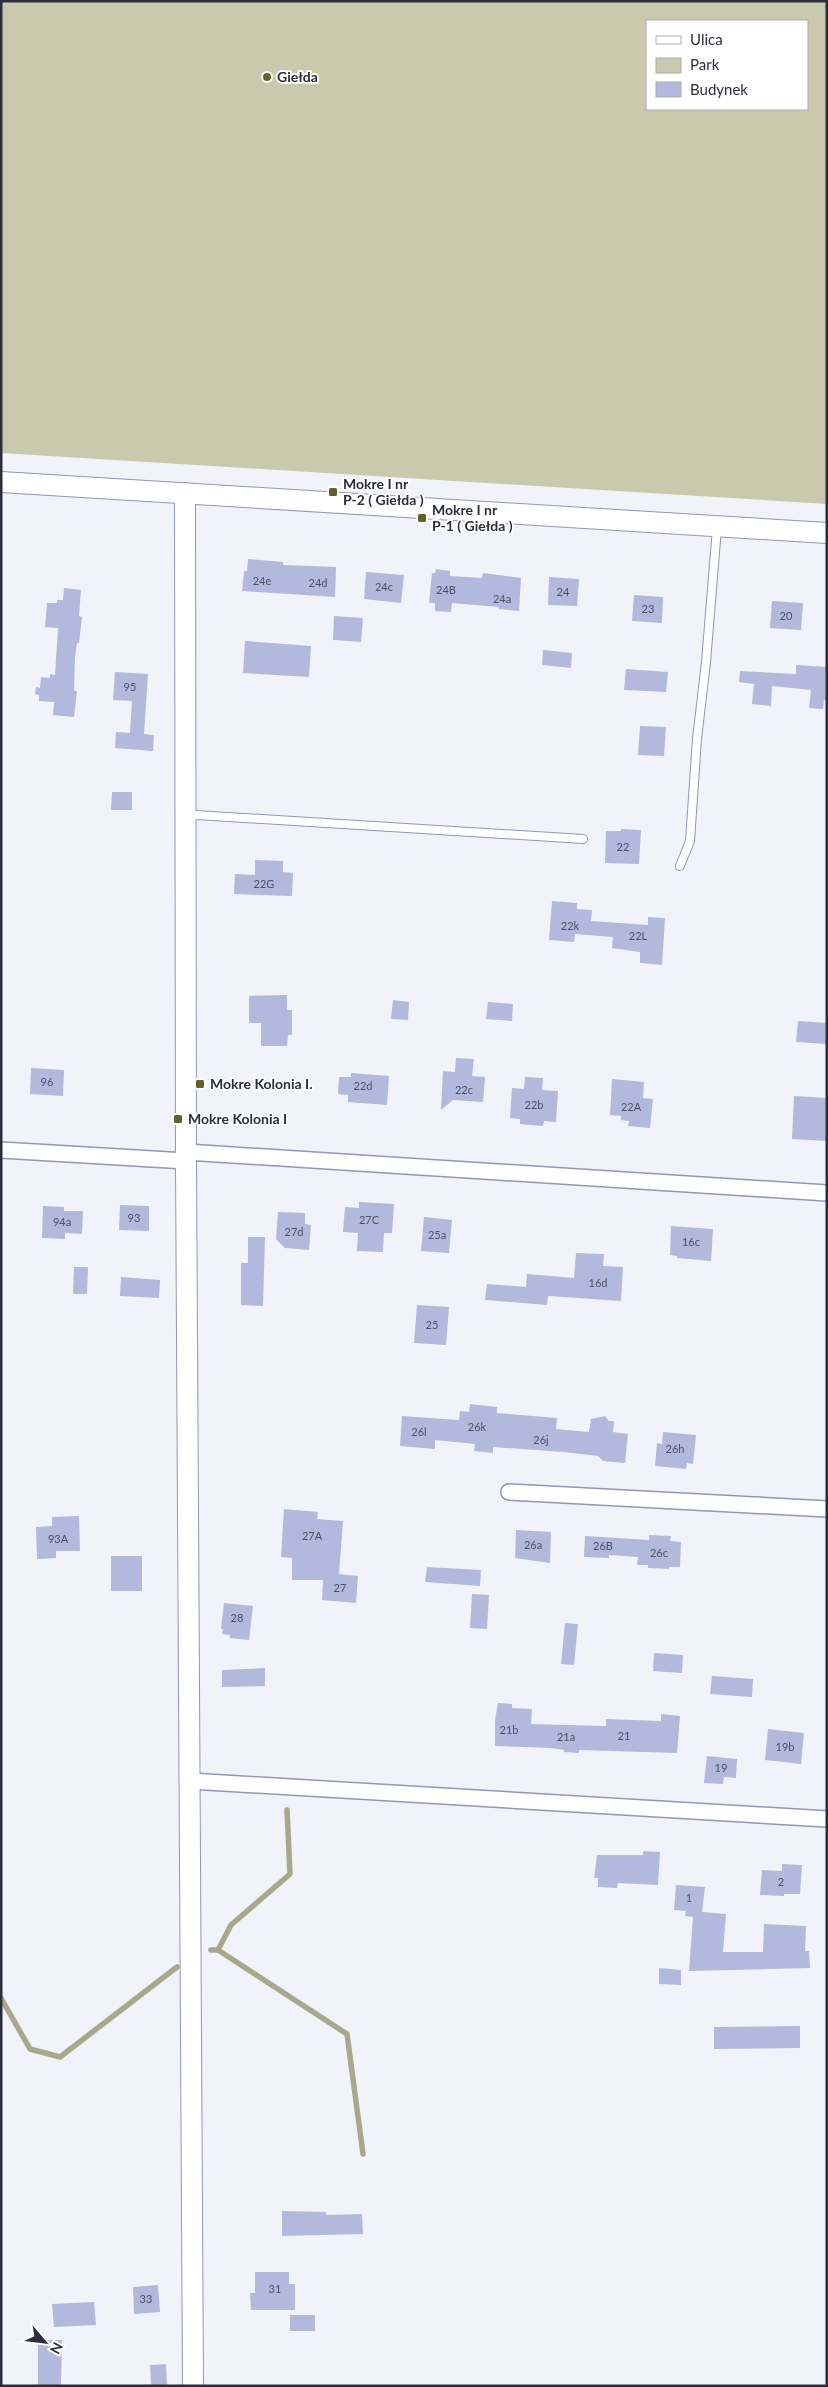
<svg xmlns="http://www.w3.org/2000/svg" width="828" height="2387" viewBox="0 0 828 2387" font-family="Lato,sans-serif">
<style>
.green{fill:#cac9ad;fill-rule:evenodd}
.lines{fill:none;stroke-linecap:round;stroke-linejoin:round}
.stream{stroke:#a9a88b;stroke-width:5.5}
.building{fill:#b2b9dc}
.service-casing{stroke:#9096b7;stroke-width:10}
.minor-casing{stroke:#9096b7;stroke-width:18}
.tertiary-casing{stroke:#9096b7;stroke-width:22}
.service{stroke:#fff;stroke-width:8}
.minor{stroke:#fff;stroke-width:15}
.tertiary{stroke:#fff;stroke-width:20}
.poi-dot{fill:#63602d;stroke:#fff;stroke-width:2}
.labels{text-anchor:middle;stroke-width:4;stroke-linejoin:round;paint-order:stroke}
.number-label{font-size:11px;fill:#4d5063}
.poi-label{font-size:14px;font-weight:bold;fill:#2b2d3b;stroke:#fff;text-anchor:start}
</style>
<rect width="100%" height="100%" fill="#f1f2fa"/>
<path class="green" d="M1,1H827V504L1,453ZM647,21H807V109H647Z"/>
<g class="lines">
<g class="stream">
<path d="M211,1950H218L231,1925L290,1874L287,1810"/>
<path d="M218,1950L347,2034L363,2154"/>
<path d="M1,1998L30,2049L60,2057L177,1967"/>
</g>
</g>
<g class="building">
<path d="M248,559L283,562V565L336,567L335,597L242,591L244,571H247Z"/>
<path d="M436,569L450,571V576L482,578L483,573L521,578L519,611L499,609V607L452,603L451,612L435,611V603H429L432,573H435Z"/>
<path d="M366,572L404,575L401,603L364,599Z"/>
<path d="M549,577L579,579L577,606L548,605Z"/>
<path d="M64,588L81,590L79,616L82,617L79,643H77L75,658L74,691H77L74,717L53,715L54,702L39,701V695L35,694L36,687L40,688L41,677L50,678V674L55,675L58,628L45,627L47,603H57V600H63Z"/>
<path d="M634,595L663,597L662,623L632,621Z"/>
<path d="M772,601L803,603L801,630L770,628Z"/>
<path d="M334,616L363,618L361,642L333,640Z"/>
<path d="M245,641L311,646L309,677L243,673Z"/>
<path d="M543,650L572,653L571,668L542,665Z"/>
<path d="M796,665L827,667V700H824L823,709L809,708L811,690L772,686L771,706L752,704L754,684L739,682L740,671L796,674Z"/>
<path d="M626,669L668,672L666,692L624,690Z"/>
<path d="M115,672L148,674L144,734L154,735L153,751L115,748L116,732L130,733L132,701L113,700Z"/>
<path d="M640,726L666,727L664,756L638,755Z"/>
<path d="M112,792H132V810H111Z"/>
<path d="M621,829L641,830L639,864L605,863L606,831H621Z"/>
<path d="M255,860L283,861V872L293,873L292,896L234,894L235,874L255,875Z"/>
<path d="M552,901L577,903V909L592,910L591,921L648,925V917L665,918L662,965L640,963V952L612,948L613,937L575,934L574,942L549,940Z"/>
<path d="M287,995V1010H292V1035H288L287,1046H261V1023H249V996Z"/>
<path d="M393,1000L409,1002L408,1020L391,1019Z"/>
<path d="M488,1002L513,1004L512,1021L486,1019Z"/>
<path d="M798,1021L827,1023V1044L796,1042Z"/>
<path d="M456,1058L474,1059L472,1076L485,1077L483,1102L453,1100L441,1110L443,1071L455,1072Z"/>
<path d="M31,1068L64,1070L63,1096L30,1094Z"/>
<path d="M351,1073L389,1076L387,1105L348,1102V1095L338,1094L339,1077H351Z"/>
<path d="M525,1077L543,1078L542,1090L558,1091L556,1122L544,1121L543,1126L520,1124V1119L510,1118L512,1088L524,1089Z"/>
<path d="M612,1079L644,1082L643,1098L653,1099L650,1128L628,1126L629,1121L621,1120V1116L610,1115Z"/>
<path d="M794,1096L827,1098V1141L792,1139Z"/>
<path d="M359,1202L394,1204L392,1233H384L383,1252L357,1251L358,1233L343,1232L345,1207L359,1208Z"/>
<path d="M120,1205L149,1206V1231L119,1230Z"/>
<path d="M43,1206L64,1207V1211H83L82,1234L65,1233V1239L42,1238Z"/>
<path d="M278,1212L305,1213V1224L311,1225L309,1250L285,1248L276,1239Z"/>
<path d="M424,1217L452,1220L449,1253L421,1251Z"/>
<path d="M671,1226L713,1229L711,1261L677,1258V1256L670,1255Z"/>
<path d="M248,1237H265L263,1306L241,1305V1263H248Z"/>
<path d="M576,1253L604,1254L603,1266L623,1267L621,1301L548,1296L547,1305L485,1300L487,1284L526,1287L527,1274L574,1278Z"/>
<path d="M74,1267H88L87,1294H73Z"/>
<path d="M121,1277L160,1280L159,1298L120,1296Z"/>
<path d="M417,1305L449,1307L446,1345L414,1343Z"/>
<path d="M470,1404L497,1407V1413L557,1418L556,1429L589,1432L591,1419L605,1416L609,1421H614L613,1432L628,1434L625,1463L603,1461L598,1456L564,1452L493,1447V1453L474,1451L475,1444L435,1440V1449L400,1446L402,1416L459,1420L460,1411L469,1412Z"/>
<path d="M663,1432L696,1435L693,1464L687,1463L686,1469L655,1466L657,1443L662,1444Z"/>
<path d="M284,1509L318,1512L317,1519L343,1521L339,1574L358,1576L356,1603L322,1600L323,1580H292V1558L281,1557Z"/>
<path d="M79,1516L80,1551H56V1558L37,1559L36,1527L52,1526V1517Z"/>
<path d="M516,1530L551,1532L550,1563L515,1558Z"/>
<path d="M649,1535L671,1536L670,1541L681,1542L680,1567H669V1569L648,1568V1565H637L638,1557L609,1555V1558L584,1557L585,1536L649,1540Z"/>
<rect x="111" y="1556" width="31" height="35"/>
<path d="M427,1567L481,1570L480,1586L425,1582Z"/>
<path d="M472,1594L489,1595L487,1629L470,1628Z"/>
<path d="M224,1603L253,1606L249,1640L230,1638V1635L222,1634L223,1629H221Z"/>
<path d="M565,1623L578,1624L574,1665L561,1664Z"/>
<path d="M654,1653L683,1655L682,1673L653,1671Z"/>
<path d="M265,1668V1686L222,1687V1670Z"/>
<path d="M712,1676L753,1679L752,1697L710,1694Z"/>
<path d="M498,1703L512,1704V1708L532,1709L531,1724L606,1726V1719L661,1721V1714L680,1716L677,1753L579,1750V1753L564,1752V1750L551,1748L495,1746V1720Z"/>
<path d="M768,1729L804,1733L801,1764L765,1760Z"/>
<path d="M707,1756L737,1759L736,1778L724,1777L723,1784L704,1783Z"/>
<path d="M643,1851L660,1852L658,1885L618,1883L617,1888L598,1887V1878H594L597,1855H643Z"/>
<path d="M782,1864L802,1865L800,1894H784V1896L760,1895L762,1870L782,1871Z"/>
<path d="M676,1885L705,1887L702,1912L726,1914L723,1952H763L764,1924L806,1926L805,1951H809L810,1968L689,1971L693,1917L685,1916L686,1911L674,1910Z"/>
<path d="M659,1968L681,1970V1985L659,1984Z"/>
<path d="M800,2026V2048L714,2049V2027Z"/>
<path d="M282,2211L326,2212V2215L362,2214L363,2234L282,2236Z"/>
<path d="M255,2272H289V2284H295V2310H251L250,2293H255Z"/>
<path d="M158,2285L160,2312L134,2314L133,2287Z"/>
<path d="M94,2302L96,2325L54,2327L52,2304Z"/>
<rect x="290" y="2315" width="25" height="16"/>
<path d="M38,2340H62L61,2386H38Z"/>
<path d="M166,2364L167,2386H151L150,2365Z"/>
</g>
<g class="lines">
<defs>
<g id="service">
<path d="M187,817L196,815L583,839"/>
<path d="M680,866L690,841L697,739L706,662L717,528"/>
</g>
<g id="minor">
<path d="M1,1150L186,1161"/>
<path d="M186,1152L827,1193"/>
<path d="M509,1492L827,1509"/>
<path d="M190,1781L827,1819"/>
</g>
<g id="tertiary">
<path d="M1,482L827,533"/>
<path d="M185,493L186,1161L193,2386"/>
</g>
</defs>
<use href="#service" class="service-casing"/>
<use href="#minor" class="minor-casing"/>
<use href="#tertiary" class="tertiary-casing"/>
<use href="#service" class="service"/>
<use href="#minor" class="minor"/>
<use href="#tertiary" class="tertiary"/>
</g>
<g class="poi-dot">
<circle cx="267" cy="77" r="5"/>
<rect x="328" y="487" width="10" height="10" rx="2.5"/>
<rect x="417" y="513" width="10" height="10" rx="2.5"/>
<rect x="195" y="1079" width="10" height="10" rx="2.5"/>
<rect x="173" y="1114" width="10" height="10" rx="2.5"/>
</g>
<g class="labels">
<g class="number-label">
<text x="262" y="585">24e</text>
<text x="318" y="587">24d</text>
<text x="384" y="591">24c</text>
<text x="446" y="594">24B</text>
<text x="563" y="596">24</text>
<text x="502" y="603">24a</text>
<text x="648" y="613">23</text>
<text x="786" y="620">20</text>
<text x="130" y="691">95</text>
<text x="623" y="851">22</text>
<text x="264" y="888">22G</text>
<text x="570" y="930">22k</text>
<text x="638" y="940">22L</text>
<text x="47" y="1086">96</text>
<text x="363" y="1090">22d</text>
<text x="464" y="1094">22c</text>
<text x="534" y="1109">22b</text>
<text x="631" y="1111">22A</text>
<text x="134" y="1222">93</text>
<text x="369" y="1224">27C</text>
<text x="62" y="1226">94a</text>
<text x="294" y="1236">27d</text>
<text x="437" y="1239">25a</text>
<text x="691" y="1246">16c</text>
<text x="598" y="1287">16d</text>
<text x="432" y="1329">25</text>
<text x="477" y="1431">26k</text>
<text x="419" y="1436">26l</text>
<text x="541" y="1444">26j</text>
<text x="675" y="1453">26h</text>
<text x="312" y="1540">27A</text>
<text x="58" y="1543">93A</text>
<text x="533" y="1549">26a</text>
<text x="603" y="1550">26B</text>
<text x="659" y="1557">26c</text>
<text x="340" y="1592">27</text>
<text x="237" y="1622">28</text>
<text x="509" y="1734">21b</text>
<text x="624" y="1740">21</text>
<text x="566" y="1741">21a</text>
<text x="785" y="1751">19b</text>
<text x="721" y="1772">19</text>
<text x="781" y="1886">2</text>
<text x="689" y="1902">1</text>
<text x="275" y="2293">31</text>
<text x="146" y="2303">33</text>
</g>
<g class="poi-label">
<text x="277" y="82">Giełda</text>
<text x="343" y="489">Mokre I nr<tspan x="343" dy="16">P-2 ( Giełda )</tspan></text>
<text x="432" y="515">Mokre I nr<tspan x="432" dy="16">P-1 ( Giełda )</tspan></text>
<text x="210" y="1089">Mokre Kolonia I.</text>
<text x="188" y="1124">Mokre Kolonia I</text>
</g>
</g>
<rect width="828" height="2387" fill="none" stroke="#2b2d3b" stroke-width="5"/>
<rect x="646" y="20" width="162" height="90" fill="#ffffff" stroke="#aaabb1"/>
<rect x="656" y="36" width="25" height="8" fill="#ffffff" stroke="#aaabb1"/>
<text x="690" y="45" font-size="15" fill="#2b2d3b">Ulica</text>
<rect x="656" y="58" width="25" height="15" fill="#cac9ad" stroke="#aaabb1"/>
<text x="690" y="70" font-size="15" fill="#2b2d3b">Park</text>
<rect x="656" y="82" width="25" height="15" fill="#b2b9dc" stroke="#aaabb1"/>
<text x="690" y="95" font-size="15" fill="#2b2d3b">Budynek</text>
<g transform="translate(45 2342) rotate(118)" stroke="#ffffff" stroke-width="4" paint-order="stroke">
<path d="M0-4L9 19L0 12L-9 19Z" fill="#2b2d3b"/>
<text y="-8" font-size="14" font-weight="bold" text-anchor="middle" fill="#2b2d3b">N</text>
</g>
</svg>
